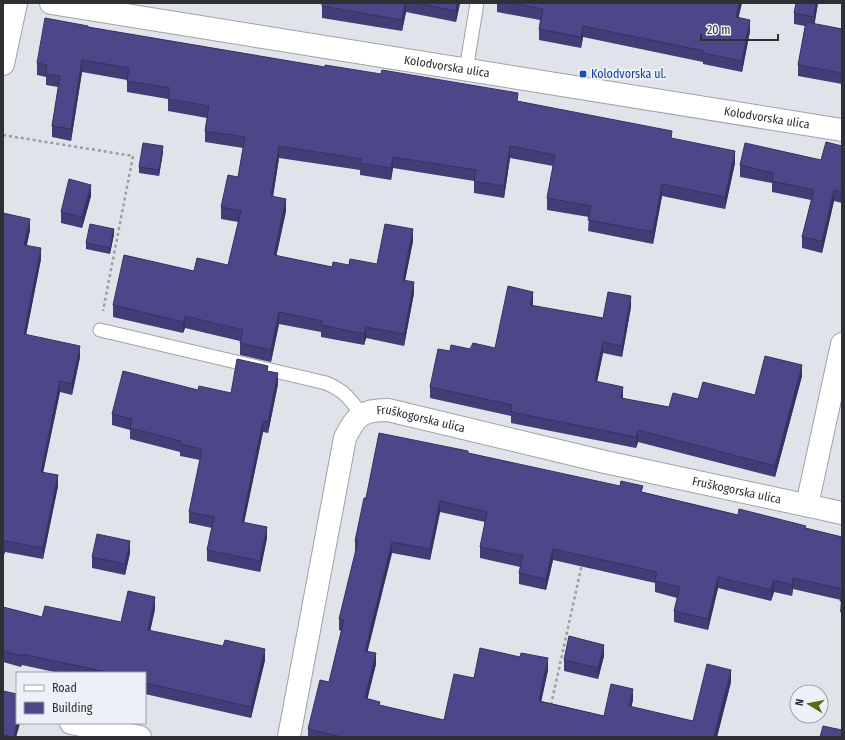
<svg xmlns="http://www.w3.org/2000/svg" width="845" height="740" viewBox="0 0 845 740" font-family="'Fira Sans Condensed',sans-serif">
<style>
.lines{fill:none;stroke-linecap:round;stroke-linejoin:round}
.service-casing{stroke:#9fa2a8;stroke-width:15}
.minor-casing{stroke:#9fa2a8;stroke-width:24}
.tertiary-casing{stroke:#9fa2a8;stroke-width:24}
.path{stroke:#9a9da2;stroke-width:2.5;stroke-dasharray:3 3;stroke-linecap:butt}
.service{stroke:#fff;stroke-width:13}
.minor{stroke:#fff;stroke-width:22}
.tertiary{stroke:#fff;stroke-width:22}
.wall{fill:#423d76}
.shaded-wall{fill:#363260}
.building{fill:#4d4789;stroke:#363260}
.transit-dot{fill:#1a4fb4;stroke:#edf0f7;stroke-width:1.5}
.labels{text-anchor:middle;stroke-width:4;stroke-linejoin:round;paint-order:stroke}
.street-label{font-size:12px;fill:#2f3033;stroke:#edf0f7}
.transit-label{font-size:12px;fill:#164399;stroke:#edf0f7;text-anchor:start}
</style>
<rect width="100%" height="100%" fill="#e0e3ea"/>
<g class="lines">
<defs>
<g id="service">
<path d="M466,70L477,3"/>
<path d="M100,330L326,383C345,391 350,399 361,414"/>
</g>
<g id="minor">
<path d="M3,64L16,3"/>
<path d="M807,505L842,344"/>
<path d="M71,723L140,737"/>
<path id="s1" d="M289,737L345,438C356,415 362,410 388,410L605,462L842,513"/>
</g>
<g id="tertiary">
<path id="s2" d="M51,3L842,130"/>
</g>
</defs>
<use href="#service" class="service-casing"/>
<use href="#minor" class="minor-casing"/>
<use href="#tertiary" class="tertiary-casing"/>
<g class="path">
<path d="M3,135L133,156L103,311"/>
<path d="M551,705L582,564"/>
</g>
<use href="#service" class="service"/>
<use href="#minor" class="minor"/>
<use href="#tertiary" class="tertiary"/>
</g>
<g class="wall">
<path d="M322,3H460L456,22L406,12L402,31L322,18Z"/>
<path d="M497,3H742L738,18L750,31L742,72L703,64V62L583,37L581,48L539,40V29L540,20L497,12Z"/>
<path d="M796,3H818L814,24L842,29V84L798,76V65L805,26L794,24V13Z"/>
<path d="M88,27L518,101L672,138L735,163L725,209L662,196L653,244L588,231L589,217L547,210V198L553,166L510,158L504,198L474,193V181L393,168L391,180L360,175V170L279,158L273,197L286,211L276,256L332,267L349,265L377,264L413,241L405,280L414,293L404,346L366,338L364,345L321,337V332L279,324L271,362L240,355V341L185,328L183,333L113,317V305L194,271L228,265L238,222L221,219V207L238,177L243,148L205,142V131L207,118L168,111V99L127,92V80L82,72L71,141L52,137V126L58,87L46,85V77L37,75V63Z"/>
<path d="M842,146V203L834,201L822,253L802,248V237L811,200L772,192V183L740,177V165L821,160Z"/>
<path d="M163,152L159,176L139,173V167Z"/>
<path d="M91,196L82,228L61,223V212Z"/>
<path d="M3,213L30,230L27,245L41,259L26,335L80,357L72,395L60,392L43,472L58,486L43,559L5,552V554L3,553Z"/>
<path d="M114,234L110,254L86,249V243Z"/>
<path d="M533,303L532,306L603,318L631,307L622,357L603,353L597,381L623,399L669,407L698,399L755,395L802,376L775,477L638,442L636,448L511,423V416L430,398V387L450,351L495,348Z"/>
<path d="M268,371L278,384L268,433L263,432L244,522L267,538L260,572L207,561V550L212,528L189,523V512L200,460L180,456V452L130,439V430L112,425V414L198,390L231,393Z"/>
<path d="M468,453L643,492L738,515L806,528L842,537V613L840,612L841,600L793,589L792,596L774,592L771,601L718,588L708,630L674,622V611L677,598L655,592V583L553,560L546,590L519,584V573L520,567L480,558V547L485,522L440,512L430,560L392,553L367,651L376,664L367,699L380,705L444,720L474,678L548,670L541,701L604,716L633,700L631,707L693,721L731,682L717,737H308V729L329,682L341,631L339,630V619L356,552H355V541L366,498Z"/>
<path d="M130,553L125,575L92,568V557Z"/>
<path d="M3,607L42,617L121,622L155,609L150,631L265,660L251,718L145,694V673H59L22,665L21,667L3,662Z"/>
<path d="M604,656L598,679L564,671V660Z"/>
<path d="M3,691L20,723L16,737H3Z"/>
</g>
<g class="shaded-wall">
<path d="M405,3L406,12L402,31V20Z"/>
<path d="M457,3H460L456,22V11Z"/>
<path d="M739,3H742L736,28V17Z"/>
<path d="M816,3H818L814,28V17Z"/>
<path d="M750,20V31L742,72V61Z"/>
<path d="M583,26V37L581,48V37Z"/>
<path d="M82,60V72L71,141V129Z"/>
<path d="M163,146V152L159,176V170Z"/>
<path d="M279,146V158L271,208V196Z"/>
<path d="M510,146V158L504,198V186Z"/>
<path d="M735,151V163L725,209V197Z"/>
<path d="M393,157V168L391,180V168Z"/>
<path d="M662,184V196L653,244V232Z"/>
<path d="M91,185V196L82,228V217Z"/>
<path d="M834,190V201L822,253V241Z"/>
<path d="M286,199V211L274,267V255Z"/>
<path d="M30,219V230L24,256V245Z"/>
<path d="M114,229V234L110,254V248Z"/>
<path d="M413,229V241L403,291V280Z"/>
<path d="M41,248V259L24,345V334Z"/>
<path d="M414,282V293L404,346V334Z"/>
<path d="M533,292V303L530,317V305Z"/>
<path d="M631,296V307L622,357V346Z"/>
<path d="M279,312V324L271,362V350Z"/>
<path d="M185,316V328L183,333V322Z"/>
<path d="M366,327V338L364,345V334Z"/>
<path d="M603,342V353L595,392V381Z"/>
<path d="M80,346V357L72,395V384Z"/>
<path d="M802,365V376L775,477V466Z"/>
<path d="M278,373V384L268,433V422Z"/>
<path d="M60,381V392L41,483V472Z"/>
<path d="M623,387V398L621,409V398Z"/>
<path d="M263,421V432L242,533V522Z"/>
<path d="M638,430V442L636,448V437Z"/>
<path d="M58,475V486L43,559V548Z"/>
<path d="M440,501V512L430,560V549Z"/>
<path d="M267,527V538L260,572V561Z"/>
<path d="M130,541V553L125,575V564Z"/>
<path d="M392,542V553L365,662V651Z"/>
<path d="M553,549V560L546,590V579Z"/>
<path d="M718,577V588L708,630V619Z"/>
<path d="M793,578V589L792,596V585Z"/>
<path d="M774,580V592L771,601V590Z"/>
<path d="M155,597V609L148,641V630Z"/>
<path d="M604,645V656L598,679V668Z"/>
<path d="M265,649V660L251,718V707Z"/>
<path d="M376,653V664L365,709V698Z"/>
<path d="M548,658V670L539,712V701Z"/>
<path d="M731,670V682L717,737H714Z"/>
<path d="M633,689V700L629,717V706Z"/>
<path d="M17,723H20L16,737H14Z"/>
</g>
<g class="building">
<path d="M322,3H405L402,20L322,6Z"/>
<path d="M416,3H457L456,11Z"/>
<path d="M511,3H739L736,17L750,20L742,61L703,53L704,51L583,26L581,37L539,29L543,9Z"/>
<path d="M796,3H816L814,17L794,13Z"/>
<path d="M45,18L88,26V27L325,67V65L381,74L382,70L518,93L517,101L672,131L671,138L735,151L725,197L662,184L653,232L588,220L591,206L547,198L555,155L510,146L504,186L474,181L476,170L393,157L391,168L360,163L361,159L279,146L271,196L286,199L274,255L332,267L333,262L349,265L350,259L377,264L385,224L413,229L403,280L414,282L404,334L366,327L364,334L321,325L322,321L279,312L271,350L240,343L243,330L185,316L183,322L113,305L124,255L194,271L197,258L228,265L241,211L221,207L228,175L238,177L245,137L205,131L209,106L168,99L170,88L127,81L129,68L82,60L71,129L52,126L60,76L46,74L47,65L37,63Z"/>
<path d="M806,22L842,29V73L798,65Z"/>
<path d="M826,142L842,146V192L834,190L822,241L802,237L814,190L772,181L773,173L740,165L745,143L821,160Z"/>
<path d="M143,143L163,146L159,170L139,167Z"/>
<path d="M69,179L91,185L82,217L61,212Z"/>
<path d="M3,213L30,219L24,245L41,248L24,334L80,346L72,384L60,381L41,472L58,475L43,548L5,541V543L3,542Z"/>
<path d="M90,224L114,229L110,248L86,243Z"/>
<path d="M508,286L533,292L530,305L603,318L608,292L631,296L622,346L603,342L595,381L623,387L621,398L669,407L673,393L698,399L703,382L755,395L765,356L802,365L775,466L638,430L636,437L511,412L512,405L430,387L438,349L450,351L451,345L470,349L473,343L495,348Z"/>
<path d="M237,359L268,366L267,371L278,373L268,422L263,421L242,522L267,527L260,561L207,550L214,517L189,512L202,449L180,444L181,441L130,428L132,419L112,414L123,371L198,390L199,386L231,393Z"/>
<path d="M379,433L468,451V453L620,486L621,481L643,486L641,492L738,515L739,509L806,526L805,528L842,537V589L793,578L792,585L774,580L771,590L718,577L708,619L674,611L680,587L655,581L657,572L553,549L546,579L519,573L523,556L480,547L487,512L440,501L430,549L392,542L365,651L376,653L365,698L380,702L379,705L444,720L454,674L474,678L480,648L520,657L521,653L548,658L539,701L604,716L611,684L633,689L629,706L693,721L707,664L731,670L714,737H342L308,729L320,680L329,682L344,620L339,619L358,541H355L364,498H366Z"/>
<path d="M97,534L130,541L125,564L92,557Z"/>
<path d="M128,591L155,597L148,630L223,646L225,640L265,649L251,707L145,683V673H111L22,654L21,656L3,651V607L42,617L45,606L121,622Z"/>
<path d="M842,594V601H840Z"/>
<path d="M569,636L604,645L598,668L564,660Z"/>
<path d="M3,691L17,694V723L14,737L3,735Z"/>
<path d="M823,726L842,730V737H820Z"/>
</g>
<rect class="transit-dot" x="579" y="70" width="8" height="8" rx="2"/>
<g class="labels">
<g class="street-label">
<text dy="4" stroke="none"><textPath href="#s2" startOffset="401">Kolodvorska ulica</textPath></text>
<text dy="4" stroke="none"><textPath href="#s2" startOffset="725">Kolodvorska ulica</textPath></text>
<text dy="4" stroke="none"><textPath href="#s1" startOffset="394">Fruškogorska ulica</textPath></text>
<text dy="4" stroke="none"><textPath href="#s1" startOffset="718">Fruškogorska ulica</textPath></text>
</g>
<g class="transit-label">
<text x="591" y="78">Kolodvorska ul.</text>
</g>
</g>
<rect width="845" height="740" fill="none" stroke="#2f3033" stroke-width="8"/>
<rect x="16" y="672" width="130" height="52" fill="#edf0f7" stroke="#a1a3a9"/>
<rect x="24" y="685" width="20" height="6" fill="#ffffff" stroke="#a1a3a9"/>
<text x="52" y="692" font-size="12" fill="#2f3033">Road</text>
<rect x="24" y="702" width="20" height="12" fill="#4d4789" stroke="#a1a3a9"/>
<text x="52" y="712" font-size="12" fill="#2f3033">Building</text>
<g transform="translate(809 704) rotate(280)"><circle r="19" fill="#edf0f7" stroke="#a1a3a9"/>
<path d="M0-3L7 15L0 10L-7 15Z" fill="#576b19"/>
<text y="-6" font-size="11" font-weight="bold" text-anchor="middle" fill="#2f3033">N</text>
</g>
<path d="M701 34v6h77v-6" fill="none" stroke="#2f3033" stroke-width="2"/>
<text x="707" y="34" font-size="12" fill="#2f3033" stroke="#edf0f7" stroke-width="3" paint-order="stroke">20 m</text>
</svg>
